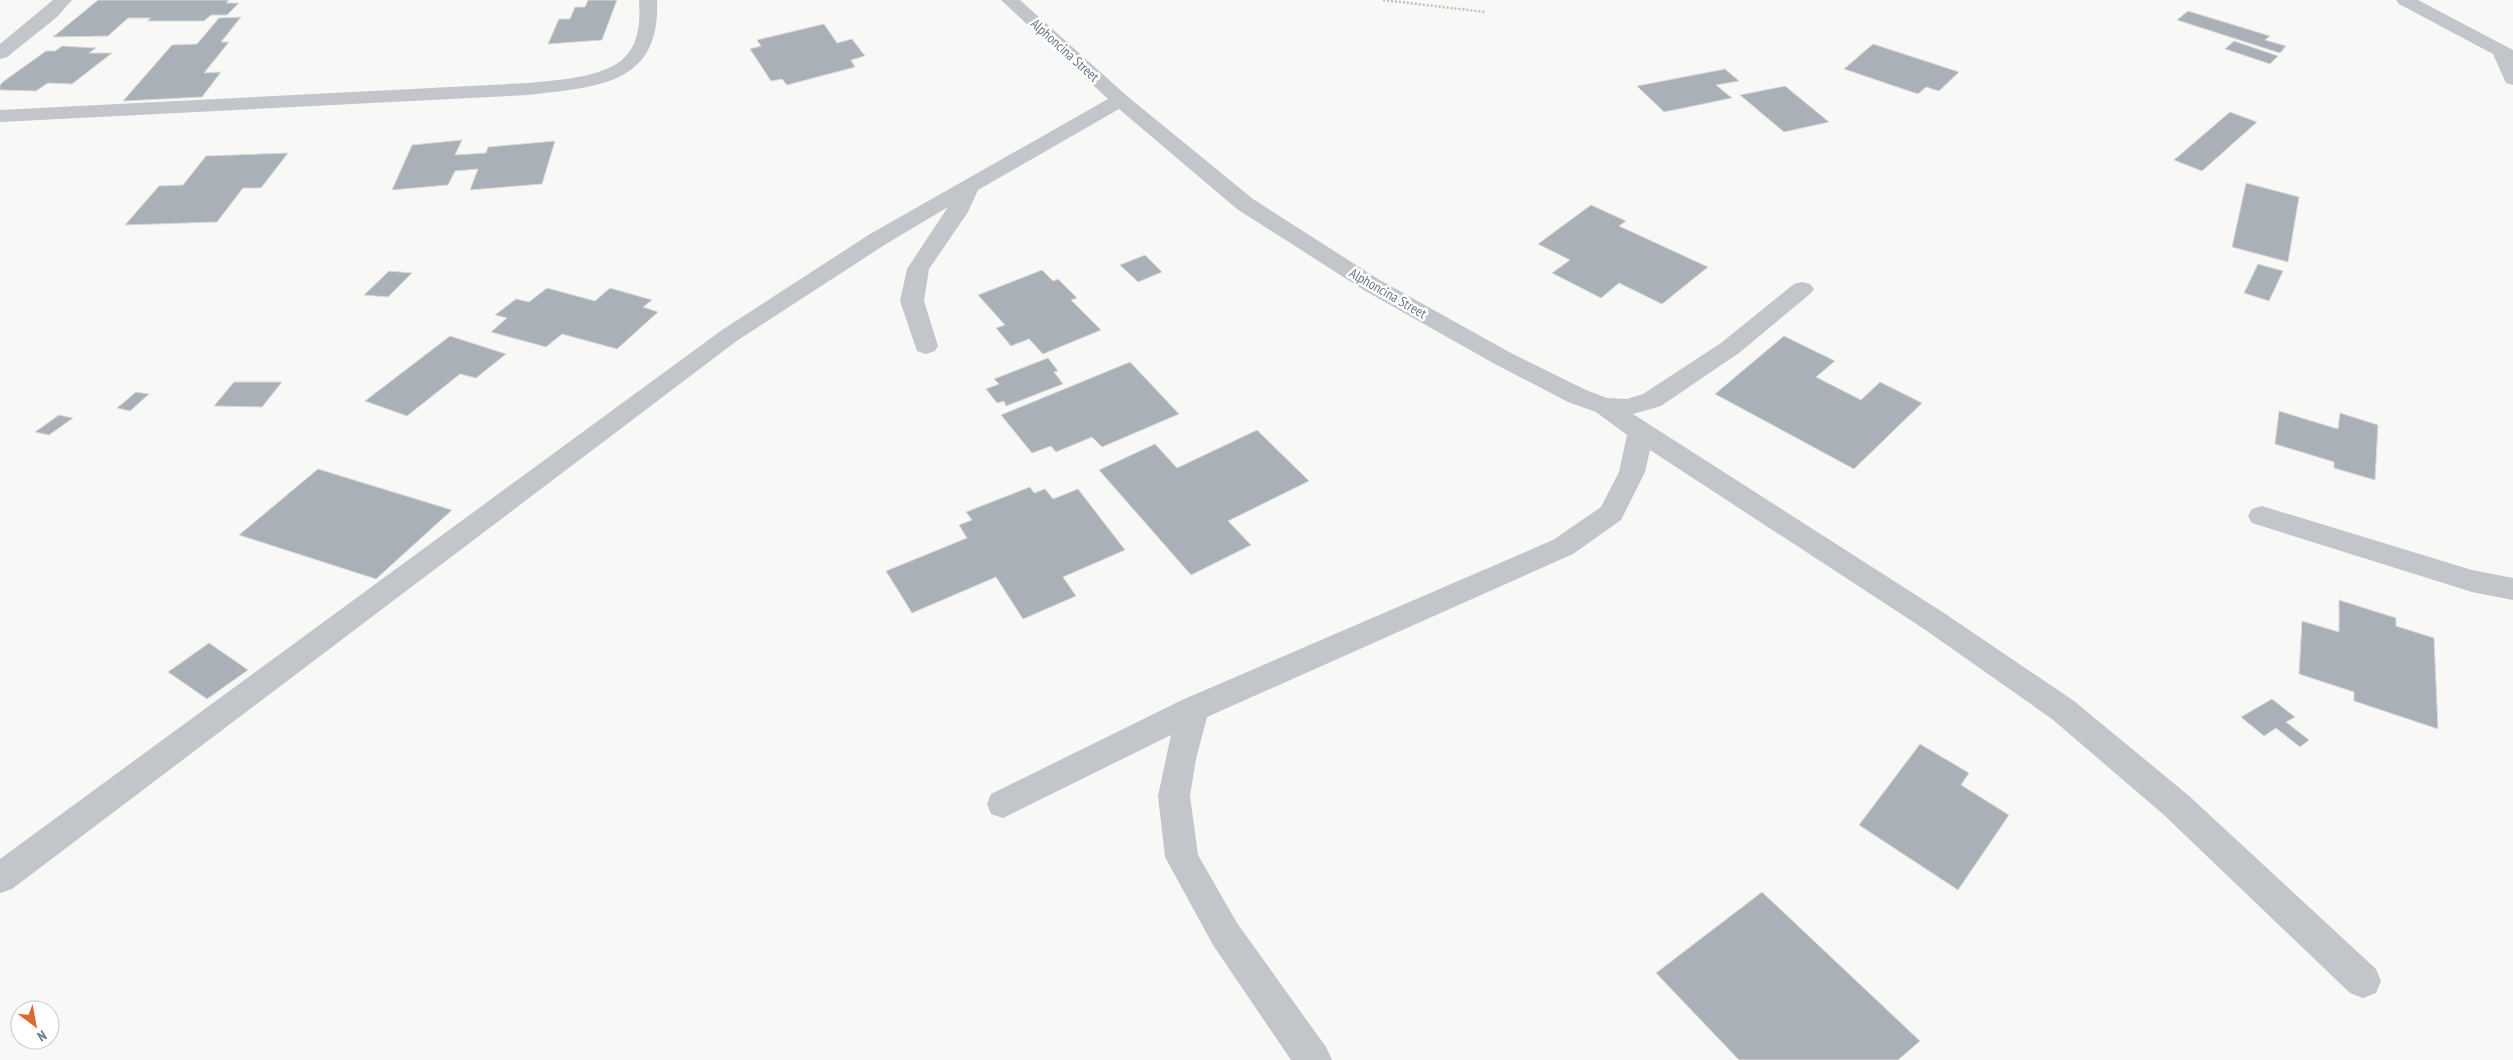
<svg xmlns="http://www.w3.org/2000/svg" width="2513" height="1060" viewBox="0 0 2513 1060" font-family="'PT Sans Narrow',sans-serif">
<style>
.building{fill:#a9b0b7;stroke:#dadad8}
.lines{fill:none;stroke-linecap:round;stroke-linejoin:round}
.path{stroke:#bcbec1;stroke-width:2.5;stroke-dasharray:2 2;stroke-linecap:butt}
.minor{fill:#c2c5c9;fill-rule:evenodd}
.labels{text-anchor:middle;stroke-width:5;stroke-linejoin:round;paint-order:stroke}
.street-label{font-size:14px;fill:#697686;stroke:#fff}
</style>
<rect width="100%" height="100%" fill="#f8f8f6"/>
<g class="building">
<path d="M98,0H229L226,3H239L227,15H211L204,21H147L151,18H128L108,36L53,37Z"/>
<path d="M588,0H617L602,40L548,44L559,19H570L575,7H585Z"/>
<path d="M2188,11L2270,36L2265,40L2286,46L2280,53L2177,20Z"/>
<path d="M241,17L221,42H229L204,73L221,72L202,97L123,101L172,45L197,44L219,18Z"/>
<path d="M824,24L837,43L852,39L865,56L851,60L855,67L787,85L782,79L771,81L750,49L761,46L757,40Z"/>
<path d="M2234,41L2278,56L2270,64L2225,49Z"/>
<path d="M1873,44L1959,72L1939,91L1926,87L1918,94L1844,69Z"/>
<path d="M62,46L96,48L89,53H112L72,84L48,83L36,91L0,90V85L4,81L46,51H55Z"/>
<path d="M1725,69L1739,81L1716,85L1732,98L1664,112L1637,86Z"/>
<path d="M1785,86L1829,122L1784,132L1740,95Z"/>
<path d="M2230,112L2257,122L2202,171L2174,160Z"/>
<path d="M462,140L455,155L486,153L488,147L555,141L542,184L470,190L478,169L455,171L448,185L392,190L412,145Z"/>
<path d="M288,153L261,188H243L217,222L125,225L159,186L183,185L206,156Z"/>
<path d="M2246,183L2299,197L2288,262L2232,247Z"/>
<path d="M1591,205L1626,221L1619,226L1708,267L1662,304L1619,283L1601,298L1552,273L1570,260L1538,244Z"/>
<path d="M1145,255L1162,272L1138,282L1120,265Z"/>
<path d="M2258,264L2283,271L2269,301L2244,293Z"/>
<path d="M1042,270L1053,281L1058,279L1077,298L1071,300L1101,330L1043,354L1029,339L1011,346L996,328L1005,325L978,295Z"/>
<path d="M389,271L412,273L388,297L364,295Z"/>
<path d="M547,288L595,301L610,288L652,300L643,307L658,312L617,349L562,334L546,347L491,332L507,318L495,315L516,299L529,302Z"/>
<path d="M450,336L506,354L476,378L460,374L407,416L365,401Z"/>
<path d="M1784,336L1835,361L1816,377L1861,400L1880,382L1922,403L1854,469L1715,394Z"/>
<path d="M1048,358L1058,371L1054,372L1063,384L1006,406L1004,401L997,403L986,389L999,384L994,379Z"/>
<path d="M1130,362L1179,414L1102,447L1092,437L1056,452L1051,446L1032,453L1001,415Z"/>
<path d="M234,382H282L262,407L214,406Z"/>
<path d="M136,392L149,394L130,411L117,408Z"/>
<path d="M2279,411L2338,429L2340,413L2378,425L2375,480L2334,468V462L2275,444Z"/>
<path d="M59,415L73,418L49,435L35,432Z"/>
<path d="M1257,430L1309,481L1228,521L1251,545L1191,575L1099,470L1155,444L1177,468Z"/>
<path d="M318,469L452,510L376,579L239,535Z"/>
<path d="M1030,487L1034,493L1045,489L1053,499L1078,489L1125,550L1063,577L1076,596L1023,619L996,577L912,613L886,571L967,538L959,525L972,520L966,512Z"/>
<path d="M2339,600L2396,618V626L2434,638L2438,729L2354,701V692L2299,674L2302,621L2339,632Z"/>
<path d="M209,643L248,670L207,699L168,672Z"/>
<path d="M2272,699L2295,717L2286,722L2309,740L2300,747L2276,728L2264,736L2241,717Z"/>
<path d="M1920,744L1969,773L1961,785L2009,815L1958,890L1859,825Z"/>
<path d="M1762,892L1920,1041L1898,1060H1739L1656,973Z"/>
</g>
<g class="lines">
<path class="path" d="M1383,0L1485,12"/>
<g class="minor">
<path d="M53,0H72L57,17L7,57L0,59V44Z"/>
<path d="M639,0H657C661,86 596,87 528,95L0,122V110L528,83C556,80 612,78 629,52C640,38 640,17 639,0Z"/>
<path d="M1001,0H1020L1127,96L1253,199L1378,279L1511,353L1586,390L1607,398L1627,399L1643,394L1721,343L1794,284L1802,282L1810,284L1814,289L1810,294L1739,353L1661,406L1633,414L1944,613L2074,701L2188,795L2376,969L2381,981L2376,993L2363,998L2350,993L2164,815L2052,719L1924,629L1650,450L1645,472L1621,520L1573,554L1207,717L1196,759L1190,796L1198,855L1237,923L1326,1047L1332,1060H1291L1213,945L1165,857L1158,796L1171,735L1003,818L991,814L987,804L991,794L1182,700L1553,540L1601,507L1619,472L1627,435L1596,412L1568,402L1493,363L1362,289L1237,209L1119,109L978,190L968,212L929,269L924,301L938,346L935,351L926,354L917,351L900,301L907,269L948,207L886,244L738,340L12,889L0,893V859L722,330L870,234L1108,99Z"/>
<path d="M2396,0H2418L2513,50V85L2506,83L2493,54L2399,4Z"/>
<path d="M2262,506L2472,570L2513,578V600L2472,592L2252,523L2248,516L2252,509Z"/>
</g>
</g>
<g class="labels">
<g class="street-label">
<text transform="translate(1065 50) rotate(42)" y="5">Alphoncina Street</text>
<text transform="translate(1388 293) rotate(30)" y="5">Alphoncina Street</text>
</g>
</g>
<g transform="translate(35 1025) rotate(148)"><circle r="24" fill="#ffffff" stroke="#c3c8cf"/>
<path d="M0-4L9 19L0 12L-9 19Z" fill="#dd6932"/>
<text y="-8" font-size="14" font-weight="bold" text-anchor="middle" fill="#697686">N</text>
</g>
</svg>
